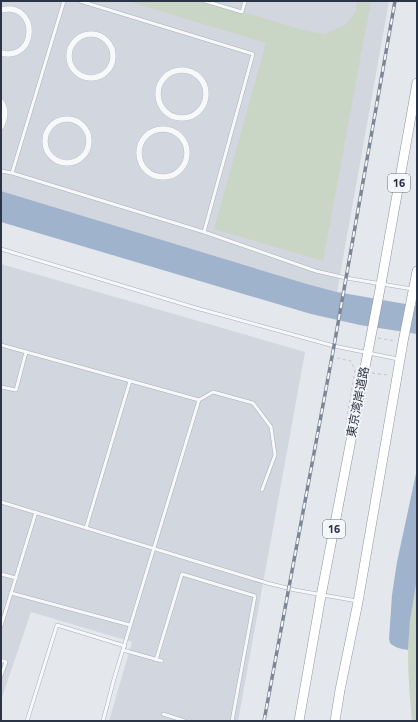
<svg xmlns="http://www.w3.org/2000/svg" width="418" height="722" viewBox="0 0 418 722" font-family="'Titillium Web','Noto Sans JP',sans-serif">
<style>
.built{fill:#d2d6de}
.green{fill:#c9d6c5}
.water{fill:#9fb4cc}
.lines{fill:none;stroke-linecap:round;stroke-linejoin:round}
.service-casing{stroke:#a9aeb7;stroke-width:4}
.minor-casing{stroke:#a9aeb7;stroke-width:6}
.trunk-casing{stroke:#8b94a3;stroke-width:10}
.path{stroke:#c2c5cb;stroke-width:1;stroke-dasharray:3 3;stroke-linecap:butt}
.service{stroke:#f7f8fa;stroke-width:3}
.minor{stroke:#f7f8fa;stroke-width:5.5}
.trunk{stroke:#fff;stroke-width:9}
.rail-casing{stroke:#7d8696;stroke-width:3.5}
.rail{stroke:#f4f6f9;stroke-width:2;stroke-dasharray:6;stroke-linecap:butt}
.labels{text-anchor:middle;stroke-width:3.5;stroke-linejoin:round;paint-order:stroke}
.shield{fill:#f4f6f9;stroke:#676e7b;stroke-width:1}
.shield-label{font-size:11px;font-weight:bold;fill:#2b3445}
.street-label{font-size:12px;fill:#2b3445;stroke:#f4f6f9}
</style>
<rect width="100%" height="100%" fill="#e4e7ec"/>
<g class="built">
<path d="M1,1H389L337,292L307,284L1,191Z"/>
<path d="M1,264L305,352L238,721H109L132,642L31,612L1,700Z"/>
</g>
<g class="green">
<path d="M127,1H206L303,30L324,34L345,25L356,11L357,1H371L323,261L214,229L266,43Z"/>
<path d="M417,579V721H412C409,687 406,653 410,619C412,606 415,592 417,579Z"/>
</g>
<g class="water">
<path d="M1,191L307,284L337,292L417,306V334L360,325L311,314L1,222Z"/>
<path d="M417,469V579L410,620L408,650C402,649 395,648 390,643L389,639L392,595L397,562Z"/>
</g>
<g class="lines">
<defs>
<g id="service">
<path d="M80,1L253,54L204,232"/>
<path d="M205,1L242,12L245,1"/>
<path d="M1,171L12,173L204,232L316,271L346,278L412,289"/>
<path d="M12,173L64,1"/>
<path d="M1,249L196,308L334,346L398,359"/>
<path d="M1,345L199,400L114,679L103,721"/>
<path d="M1,387L16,390L26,352"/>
<path d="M199,400L213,392L253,403L271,427L275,455L262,490"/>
<path d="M1,502L267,583L295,590L357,601"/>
<path d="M86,528L130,381"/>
<path d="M1,574L16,578"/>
<path d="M11,593L130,625"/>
<path d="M1,626L36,512"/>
<path d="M123,650L162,661"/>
<path d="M1,660L6,662L1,676"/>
<path d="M156,660L182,574L255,596L232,721"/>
<path d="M163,714L185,721"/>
<path d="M27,721L57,625L125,646"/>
</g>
<g id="minor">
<path d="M1,10C39,1 38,62 1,53"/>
<circle cx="91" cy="56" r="22"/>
<circle cx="182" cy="94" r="24"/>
<path d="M1,102C7,110 5,118 1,127"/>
<circle cx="67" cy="141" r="22"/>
<circle cx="163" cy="153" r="24"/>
</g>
<g id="trunk">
<path d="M299,721L321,596L381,284L417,83"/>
<path d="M335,721L340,690L358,602L403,342L417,271"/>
</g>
</defs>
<use href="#service" class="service-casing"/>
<use href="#minor" class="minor-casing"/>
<use href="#trunk" class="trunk-casing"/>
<g class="path">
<path d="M378,338L395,341"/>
<path d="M337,358L351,361L355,370L346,423"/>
<path d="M372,373L388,375"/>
</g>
<use href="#service" class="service"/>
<use href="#minor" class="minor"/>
<use href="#trunk" class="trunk"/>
<defs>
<path id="rail" d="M264,721L334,346L395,1"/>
</defs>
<use href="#rail" class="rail-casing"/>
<use href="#rail" class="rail"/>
</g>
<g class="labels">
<g class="shield">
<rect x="388" y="174" width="22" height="18" rx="3"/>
<rect x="323" y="520" width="22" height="18" rx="3"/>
</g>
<g class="shield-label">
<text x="399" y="187">16</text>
<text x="334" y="533">16</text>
</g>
<g class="street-label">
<text transform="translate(358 402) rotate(-79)" y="4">東京湾岸道路</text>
</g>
</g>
<rect width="418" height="722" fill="none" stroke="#2b3445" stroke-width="4"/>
</svg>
